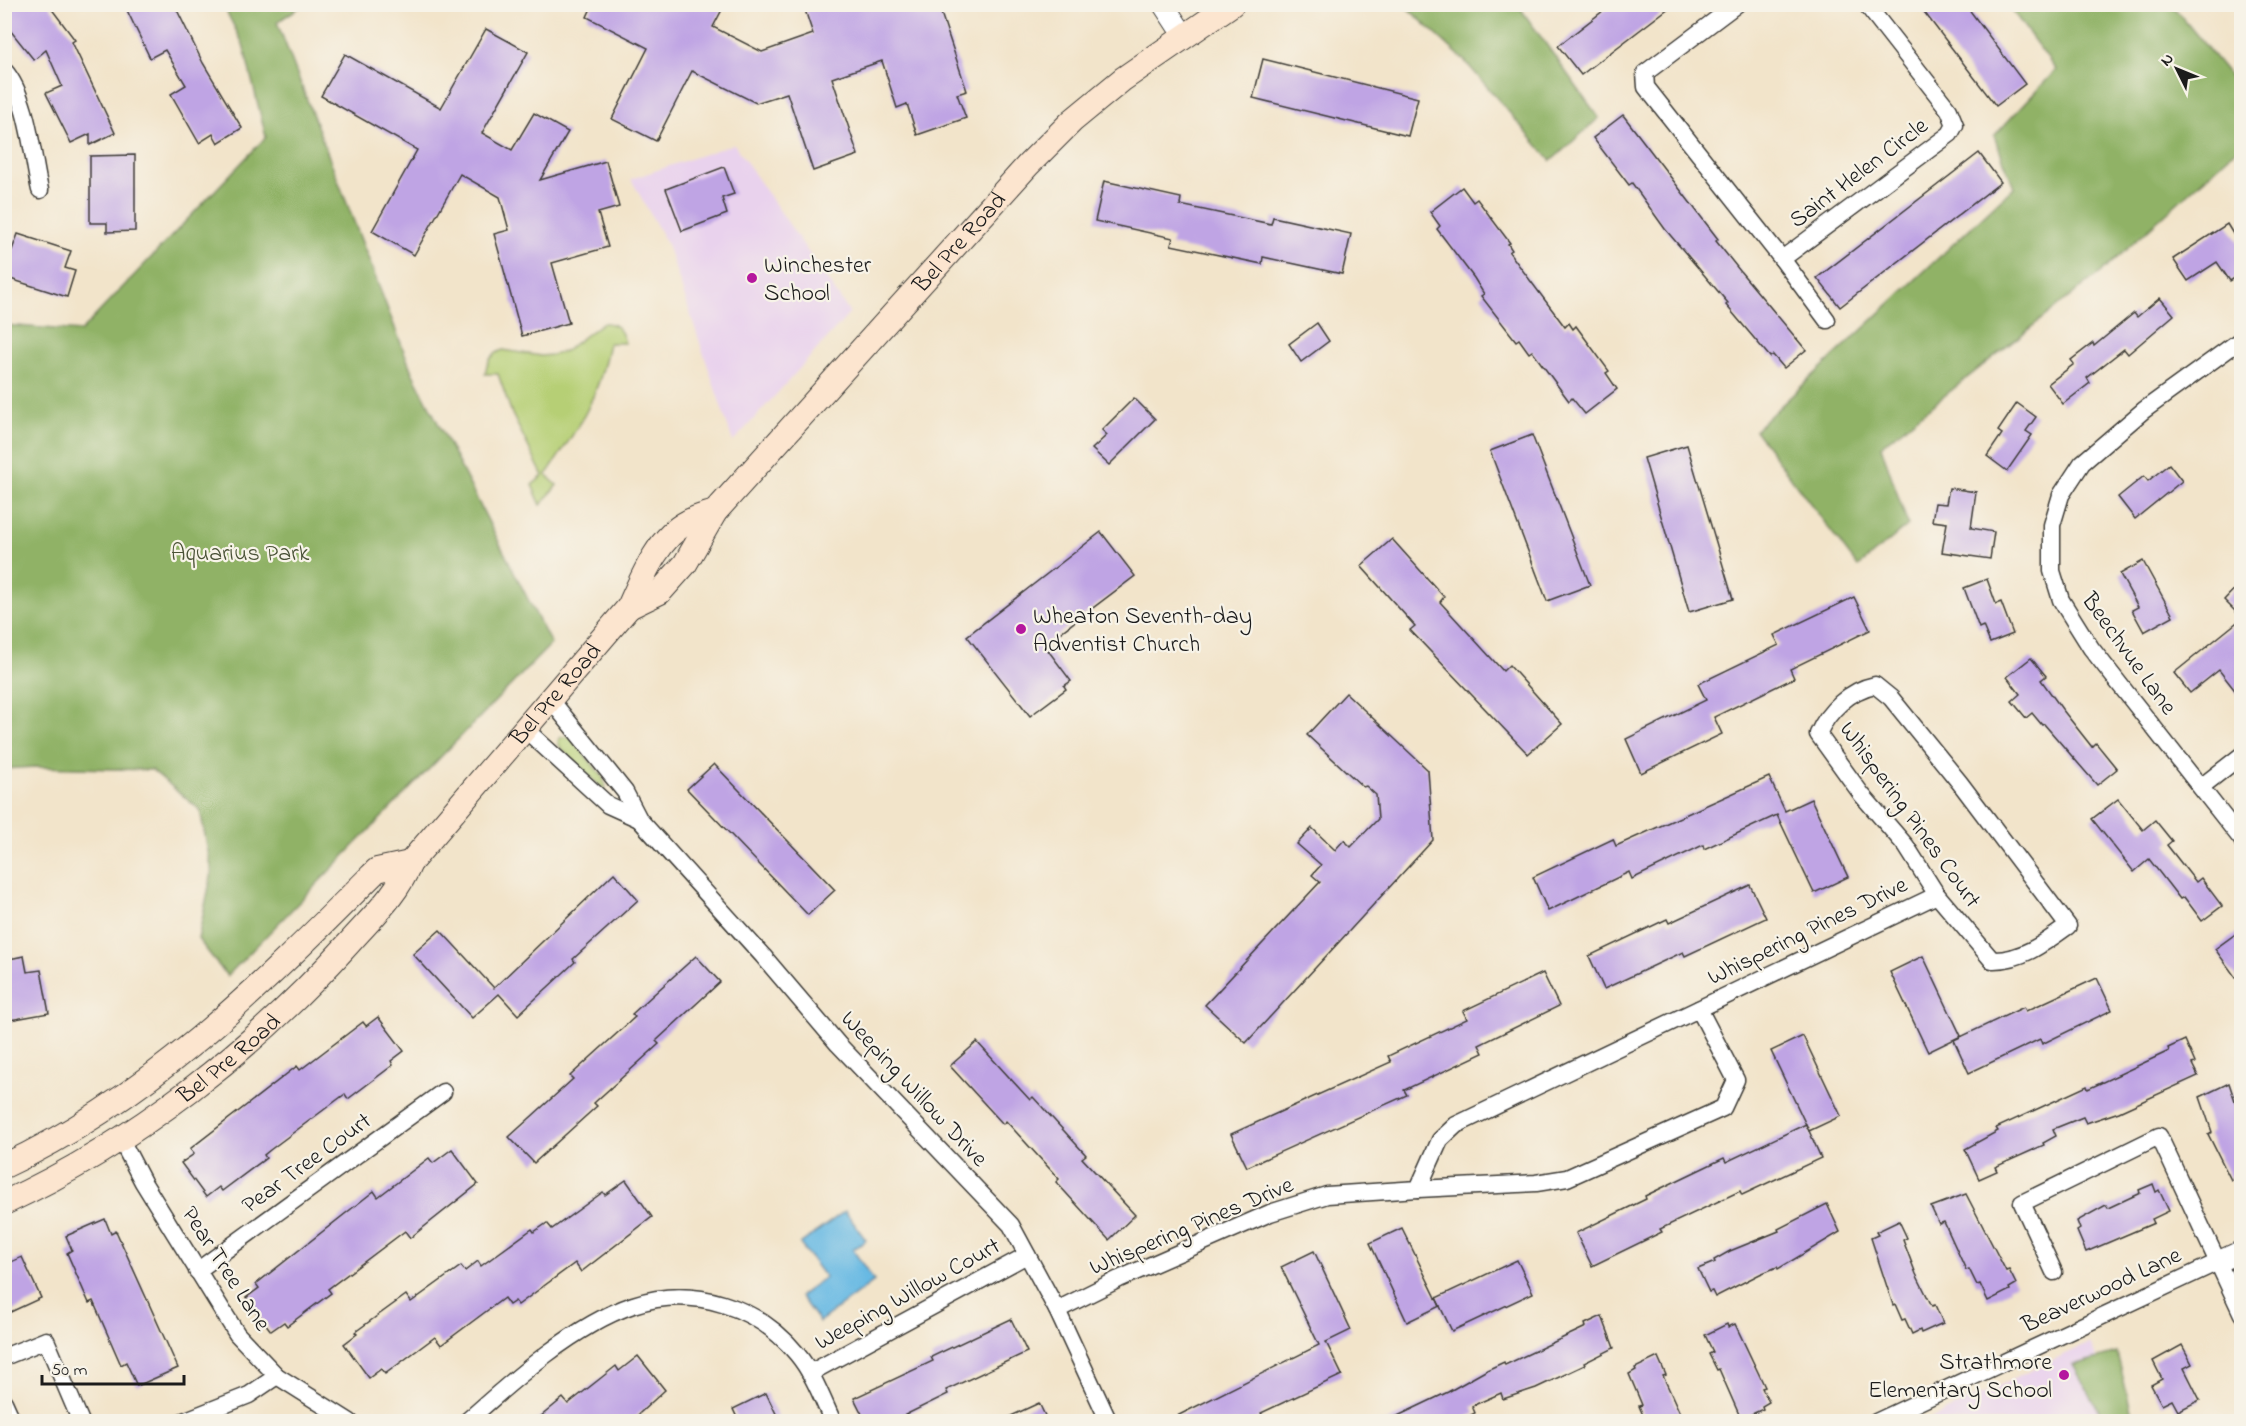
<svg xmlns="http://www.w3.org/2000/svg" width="2246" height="1426" viewBox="0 0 2246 1426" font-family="'Indie Flower',sans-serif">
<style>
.built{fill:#e9d2ed}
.green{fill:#b6cf75;stroke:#697648;stroke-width:1.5}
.forest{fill:#90b266;stroke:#566741;stroke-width:1.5}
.water{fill:#67b9e3;stroke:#426a80;stroke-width:1.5}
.building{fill:#bfa4e4}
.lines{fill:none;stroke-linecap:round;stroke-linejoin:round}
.minor-casing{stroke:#3c3a36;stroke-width:19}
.tertiary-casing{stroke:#3c3a36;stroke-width:23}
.secondary-casing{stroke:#3c3a36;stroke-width:26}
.minor{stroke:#fff;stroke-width:16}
.tertiary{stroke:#fff;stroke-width:21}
.secondary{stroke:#fce5cf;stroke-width:24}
.poi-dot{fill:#b5179e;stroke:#f7f3e8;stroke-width:2}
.labels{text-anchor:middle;stroke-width:4.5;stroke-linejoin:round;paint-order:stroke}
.street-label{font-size:24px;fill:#1c1c1c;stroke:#f7f3e8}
.poi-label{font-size:24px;fill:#1c1c1c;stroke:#f7f3e8;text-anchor:start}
.park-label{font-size:24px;fill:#4a5237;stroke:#f7f3e8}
</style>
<rect width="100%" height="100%" fill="#f7f3e8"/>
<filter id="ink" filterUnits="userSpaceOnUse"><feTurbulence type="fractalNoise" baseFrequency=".0167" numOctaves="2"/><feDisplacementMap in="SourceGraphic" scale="12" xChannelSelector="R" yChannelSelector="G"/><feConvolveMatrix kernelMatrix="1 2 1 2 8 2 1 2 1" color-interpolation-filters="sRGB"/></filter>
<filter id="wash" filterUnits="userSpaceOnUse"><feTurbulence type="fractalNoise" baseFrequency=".008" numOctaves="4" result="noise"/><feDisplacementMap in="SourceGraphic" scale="24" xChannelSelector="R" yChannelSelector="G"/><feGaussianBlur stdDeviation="1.35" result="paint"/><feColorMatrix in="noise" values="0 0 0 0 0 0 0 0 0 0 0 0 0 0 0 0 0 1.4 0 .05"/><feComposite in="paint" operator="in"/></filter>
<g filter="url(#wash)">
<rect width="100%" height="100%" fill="#f2e4ca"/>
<g class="built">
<path d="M734,144L850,313L733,442L667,244L631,179Z"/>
<path d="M2090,1343L2127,1421L1924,1422L2057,1358Z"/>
</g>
<g class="green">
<path d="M602,323C616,322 622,330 625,343H609C598,401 578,428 546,475L557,485L541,505L532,485L543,476L512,414L498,374H485C487,362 491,354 503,350L541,356L552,355L565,351Z"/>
<path d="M561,737H570L602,776L606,787L603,789L560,747L558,741Z"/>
</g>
<g class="forest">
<path d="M223,5H303L277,22L412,372L551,644L227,976L198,939L212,872L200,810L152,770L35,767L4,769L5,325L81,331L266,137L243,44Z"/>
<path d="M1404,5H1518L1599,118L1551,161L1464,60Z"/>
<path d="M2008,5H2172L2241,89V145L2106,268L1881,446L1908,525L1858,567L1755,430L2014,187L1994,136L2056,70Z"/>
<path d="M2117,1353L2133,1418L2135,1421H2105L2073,1365Z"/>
</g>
<path class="water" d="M845,1211L866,1240L853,1250L874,1281L819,1322L800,1296L825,1277L800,1244Z"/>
<g id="blocks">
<g class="building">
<path d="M14,4H48L75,40L72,42L115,133L90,145V134L71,143L46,93L62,86L46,50L34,60L10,30L4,35V12Z"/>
<path d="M124,4H174L203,63L242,128L218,143L213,134L199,143L171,94L186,85L165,50L150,58Z"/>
<path d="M593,4H725L713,27L762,52L813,34L803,4H938L967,91L957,94L966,118L917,135L907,104L897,108L882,61L832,78L858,155L813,171L787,93L756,103L692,71L656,141L612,119L648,48L587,17Z"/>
<path d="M1612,4H1674L1581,75L1558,46Z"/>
<path d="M1918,4H1965L2025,84L1996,106Z"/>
<path d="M486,29L528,52L482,133L512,150L534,113L568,132L540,180L606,161L619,207L598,213L608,247L552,263L569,323L522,336L494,234L509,230L500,197L460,174L414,255L372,231L417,150L321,96L345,54L441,108Z"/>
<path d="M1263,59L1418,98L1408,136L1253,98Z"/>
<path d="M1623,115L1718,239L1716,241L1740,271L1806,350L1784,368L1773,355L1770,357L1726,305L1728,303L1665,229L1632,183L1629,185L1593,138Z"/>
<path d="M1979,153L2001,182L1840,307L1817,278Z"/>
<path d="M135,155V231L107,232V223H90V156Z"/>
<path d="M724,167L734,194L722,198L727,214L682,231L666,189Z"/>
<path d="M1104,181L1181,198L1180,205L1271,224L1273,217L1351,234L1342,274L1263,257L1262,264L1171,245L1173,238L1095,221Z"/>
<path d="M1462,187L1473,202L1477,199L1510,243L1508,244L1512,250L1509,252L1565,327L1569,323L1573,329L1576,326L1609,371L1606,373L1617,389L1585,414L1572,398L1569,401L1532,351L1529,353L1519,339L1516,341L1481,296L1484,294L1474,278L1437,229L1440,226L1430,212Z"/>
<path d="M2227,224L2241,247V274L2230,281L2217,262L2188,281L2173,259Z"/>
<path d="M18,234L71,251L65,268L75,271L67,297L4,277V247L12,250Z"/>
<path d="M2160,298L2174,315L2128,354L2124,349L2087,378L2090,383L2063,404L2048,384L2074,364L2071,360L2093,343L2094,346L2134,313L2137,317Z"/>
<path d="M1317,323L1329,341L1301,362L1289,344Z"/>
<path d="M1134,398L1155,419L1109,465L1092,449L1107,435L1102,430Z"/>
<path d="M2017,403L2036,417L2026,431L2032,435L2007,471L1987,456L2002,434L1998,431Z"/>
<path d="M1532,435L1590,585L1547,601L1490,451Z"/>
<path d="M1687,445L1733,599L1689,612L1644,458Z"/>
<path d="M2169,464L2182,481L2135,519L2118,497L2144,476L2148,481Z"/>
<path d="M1949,488L1976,492L1971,528L1994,532L1990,559L1942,552L1947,523L1932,521L1935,503L1946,504Z"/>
<path d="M1101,532L1135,576L1044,645L1071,681L1064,686L1066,689L1030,716L967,636Z"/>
<path d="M1392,539L1444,597L1440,602L1503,671L1509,665L1562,724L1528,754L1410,630L1415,626L1361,566Z"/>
<path d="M2143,561L2173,616L2144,632L2132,610L2138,607L2120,574Z"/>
<path d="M1987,579L1996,604L2001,602L2013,634L1990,643L1983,626L1979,628L1964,588Z"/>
<path d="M2241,582V617L2224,600Z"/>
<path d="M1854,597L1870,630L1790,669L1794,678L1714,717L1722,734L1641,773L1626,739L1706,700L1698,684L1779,645L1774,635Z"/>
<path d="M2241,619V698L2219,670L2190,693L2174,673Z"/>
<path d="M2031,658L2046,676L2041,680L2062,709L2092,747L2096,743L2117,769L2097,785L2044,724L2042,725L2032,713L2026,718L2012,701L2020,694L2007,677Z"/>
<path d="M1346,693L1428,770L1433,840L1246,1043L1205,1005L1320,882L1312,875L1321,865L1297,844L1312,828L1335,850L1344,840L1351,847L1378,819L1376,795L1366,786L1363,787L1307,735Z"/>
<path d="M714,764L835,890L808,915L687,789Z"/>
<path d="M1769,777L1785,811L1811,799L1848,877L1814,893L1777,815L1704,849L1703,845L1632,879L1629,872L1548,911L1533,877L1613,839L1616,846Z"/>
<path d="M2118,799L2143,830L2155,820L2172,841L2167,845L2196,882L2201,878L2222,906L2202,921L2184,897L2180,899L2149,859L2134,872L2092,819Z"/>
<path d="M614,873L638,900L573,959L575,962L518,1015L499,994L472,1018L413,954L440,930L494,988Z"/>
<path d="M1750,885L1766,918L1685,956L1683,952L1604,989L1589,956L1667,919L1669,923Z"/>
<path d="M2241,930V985L2215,949Z"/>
<path d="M24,956L27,972L41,970L49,1013L4,1021V960Z"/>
<path d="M696,956L720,982L656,1041L659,1044L594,1103L597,1106L534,1163L509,1137L573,1079L570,1076L635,1017L632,1014Z"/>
<path d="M1923,956L1961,1036L1928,1052L1890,972Z"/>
<path d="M1543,973L1559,1006L1479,1045L1483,1053L1404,1090L1407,1095L1247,1167L1231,1134L1391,1062L1388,1056L1467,1019L1463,1011Z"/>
<path d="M2097,978L2112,1010L2042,1044L2040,1039L1969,1073L1954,1040L2024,1007L2026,1011Z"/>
<path d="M378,1017L404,1051L391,1061L393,1065L348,1099L345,1094L270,1150L264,1155L266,1158L222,1191L219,1187L206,1197L181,1163L194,1154L190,1149L297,1066L300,1070L363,1022L366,1026Z"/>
<path d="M1803,1036L1841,1116L1809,1131L1771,1051Z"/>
<path d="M2185,1040L2195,1063L2192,1064L2198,1076L2119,1112L2086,1123L2083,1117L2053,1129L2056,1136L2043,1143L2044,1145L1995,1167L1997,1171L1979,1179L1965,1149L1998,1131L1996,1128L2087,1086L2088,1089L2169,1051L2168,1048Z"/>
<path d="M977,1042L1030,1100L1033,1097L1086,1155L1082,1158L1135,1215L1109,1240L1056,1182L1059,1179L1006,1121L1003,1124L950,1066Z"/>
<path d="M2229,1083L2241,1119V1176L2231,1180L2208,1134L2212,1132L2200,1097Z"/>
<path d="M1806,1124L1821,1158L1742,1195L1740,1191L1660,1229L1662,1232L1592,1266L1576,1233L1646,1199L1645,1196L1724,1158L1726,1162Z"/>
<path d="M452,1149L478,1184L410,1238L405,1231L328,1289L331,1293L287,1326L284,1322L271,1331L246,1298L259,1288L256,1284L374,1191L378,1197L429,1158L433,1163Z"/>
<path d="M626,1180L652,1217L581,1272L575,1263L518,1305L515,1301L509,1305L504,1298L441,1345L435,1337L385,1374L381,1369L369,1378L344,1344L357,1334L355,1332L406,1295L411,1302L461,1266L465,1271L478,1261L481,1266L532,1229L534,1232L547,1223L552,1229L603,1192L605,1195Z"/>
<path d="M2153,1184L2156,1192L2159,1190L2169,1211L2152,1219L2154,1223L2086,1252L2077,1231L2080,1229L2077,1221L2106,1205L2108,1208L2140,1193L2139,1190Z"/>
<path d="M1966,1194L2006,1271L2009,1270L2016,1284L2009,1288L2010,1290L1988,1301L1980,1284L1977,1285L1969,1269L1966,1270L1944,1222L1939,1224L1931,1207Z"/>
<path d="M1827,1204L1840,1232L1778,1269L1777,1267L1760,1274L1715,1297L1712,1291L1709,1292L1698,1269L1715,1262L1714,1260L1730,1251L1779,1231L1778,1229Z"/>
<path d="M105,1219L111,1234L116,1231L178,1368L137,1386L126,1362L121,1365L93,1301L89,1303L67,1253L72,1250L66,1236Z"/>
<path d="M1899,1221L1907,1238L1903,1240L1916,1274L1932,1306L1935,1305L1943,1323L1921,1333L1920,1330L1912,1334L1905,1319L1902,1320L1895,1304L1893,1305L1871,1238L1878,1235L1876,1232Z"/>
<path d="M1402,1228L1440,1306L1407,1322L1370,1243Z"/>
<path d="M1314,1251L1351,1330L1326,1342L1342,1375L1261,1413L1263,1416L1251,1422H1165L1319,1345L1281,1267Z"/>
<path d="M22,1257L41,1298L4,1315V1265Z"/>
<path d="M1517,1260L1533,1293L1452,1331L1436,1298Z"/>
<path d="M1602,1316L1614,1348L1584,1363L1585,1365L1536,1388L1503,1399L1501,1393L1472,1406L1475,1413L1457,1422H1385L1448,1392L1487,1370L1504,1362L1505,1365L1586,1327L1585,1324Z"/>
<path d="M1011,1319L1027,1352L946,1390L948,1394L891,1422H866L854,1398L933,1361L931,1357Z"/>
<path d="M1727,1324L1728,1327L1735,1324L1765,1387L1762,1388L1769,1402L1762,1406L1763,1409L1741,1419L1719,1369L1717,1370L1709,1354L1713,1352L1705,1335Z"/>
<path d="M2182,1345L2192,1364L2184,1368L2200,1400L2178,1411L2172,1400L2162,1405L2151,1385L2162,1379L2153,1361Z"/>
<path d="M638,1356L665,1390L630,1422H534L563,1398L568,1404L616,1366L619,1371Z"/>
<path d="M1658,1357L1666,1375L1663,1376L1684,1422H1646L1639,1406L1642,1405L1629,1374L1636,1370L1635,1368Z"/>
<path d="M766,1393L780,1422H739L733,1409Z"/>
<path d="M1039,1403L1048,1422H998Z"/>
</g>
</g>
</g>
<g filter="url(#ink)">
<use href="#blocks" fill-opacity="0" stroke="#3c3a36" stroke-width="1.5"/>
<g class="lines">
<defs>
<g id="minor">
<path d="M1737,4L1645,73L1646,87L1782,259L1827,320"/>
<path d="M4,70C28,97 32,155 40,190"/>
<path d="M1782,259L1950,134L1955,125L1949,110L1866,4"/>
<path d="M2242,339L2144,410L2082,463L2061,495L2052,525V571L2061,600L2091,648L2242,840"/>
<path d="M1875,685L1891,698L1960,783L2068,926C2046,942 2021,961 1992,960L1937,895L1906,846L1862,795L1818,734C1828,711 1850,690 1875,685Z"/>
<path d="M550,699L625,792L639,819L763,956L838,1044L1011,1225L1057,1310L1109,1422"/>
<path d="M525,729L608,805L639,819"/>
<path d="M2201,787L2242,755"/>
<path d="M120,1138L143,1182L237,1334L277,1376L350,1422"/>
<path d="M1418,1189L1536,1183L1567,1178L1723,1108L1736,1080L1699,1009"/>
<path d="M197,1271L443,1092"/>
<path d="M2054,1272L2022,1203L2159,1136L2242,1314"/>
<path d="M1057,1310L1119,1279L1270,1213L1327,1195L1418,1189L1440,1140L1456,1125L1937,895"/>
<path d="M4,1357L46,1340L81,1422"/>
<path d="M810,1373L1027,1255"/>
<path d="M4,1402L13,1422"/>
<path d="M181,1422L249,1395L277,1376"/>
<path d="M466,1422C512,1381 574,1325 633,1305C693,1285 758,1306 797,1354C813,1373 822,1398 833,1422"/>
<path d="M1876,1422L2218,1262"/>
</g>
<g id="tertiary">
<path d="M1163,4L1184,36"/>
<path d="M2218,1262L2242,1251"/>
</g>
<g id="secondary">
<path id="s1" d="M629,607L660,592L685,564L715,512L1028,165L1072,121L1123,79L1232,4"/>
<path d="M4,1166C151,1098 265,982 377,870L410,863"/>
<path id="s2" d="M4,1203C136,1142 254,1049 350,942C373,916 397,895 410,863L629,607C642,578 658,537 688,522C696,517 706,515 715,512"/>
</g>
</defs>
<use href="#minor" class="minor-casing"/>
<use href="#tertiary" class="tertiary-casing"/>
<use href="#secondary" class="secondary-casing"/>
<use href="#minor" class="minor"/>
<use href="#tertiary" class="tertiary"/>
<use href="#secondary" class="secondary"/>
</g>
</g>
<g class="poi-dot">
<circle cx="752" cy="278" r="6"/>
<circle cx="1021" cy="629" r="6"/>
<circle cx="2064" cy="1375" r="6"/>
</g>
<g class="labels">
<g class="street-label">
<text transform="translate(1858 172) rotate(-37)" y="8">Saint Helen Circle</text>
<text dy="8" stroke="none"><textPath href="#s1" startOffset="496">Bel Pre Road</textPath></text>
<text transform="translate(2130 653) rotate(54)" y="8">Beechvue Lane</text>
<text dy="8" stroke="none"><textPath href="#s2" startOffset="759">Bel Pre Road</textPath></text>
<text transform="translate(1911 814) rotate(54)" y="8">Whispering Pines Court</text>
<text transform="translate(1807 930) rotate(-26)" y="8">Whispering Pines Drive</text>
<text dy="8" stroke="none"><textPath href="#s2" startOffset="268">Bel Pre Road</textPath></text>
<text transform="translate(915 1088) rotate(47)" y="8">Weeping Willow Drive</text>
<text transform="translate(306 1162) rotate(-36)" y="8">Pear Tree Court</text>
<text transform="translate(1191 1225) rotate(-23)" y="8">Whispering Pines Drive</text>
<text transform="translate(227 1268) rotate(57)" y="8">Pear Tree Lane</text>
<text transform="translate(2101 1289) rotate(-25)" y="8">Beaverwood Lane</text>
<text transform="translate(907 1293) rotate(-29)" y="8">Weeping Willow Court</text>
</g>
<g class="poi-label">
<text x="764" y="272">Winchester<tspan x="764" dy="28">School</tspan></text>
<text x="1033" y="623">Wheaton Seventh-day<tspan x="1033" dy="28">Adventist Church</tspan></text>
<text x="2052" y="1369" text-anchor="end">Strathmore<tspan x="2052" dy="28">Elementary School</tspan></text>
</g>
<g class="park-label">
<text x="240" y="560">Aquarius Park</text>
</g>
</g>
<rect width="2246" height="1426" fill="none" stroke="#f7f3e8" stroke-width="24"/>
<g transform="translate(2177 69) rotate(313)" stroke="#f7f3e8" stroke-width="4.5" paint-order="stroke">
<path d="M0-4.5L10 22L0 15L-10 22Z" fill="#1c1c1c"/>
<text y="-9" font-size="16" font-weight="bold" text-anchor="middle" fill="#1c1c1c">N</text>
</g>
<path d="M42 1375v9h142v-9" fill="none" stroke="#1c1c1c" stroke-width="3"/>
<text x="51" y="1375" font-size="18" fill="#1c1c1c" stroke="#f7f3e8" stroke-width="4.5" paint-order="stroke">50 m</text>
</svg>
